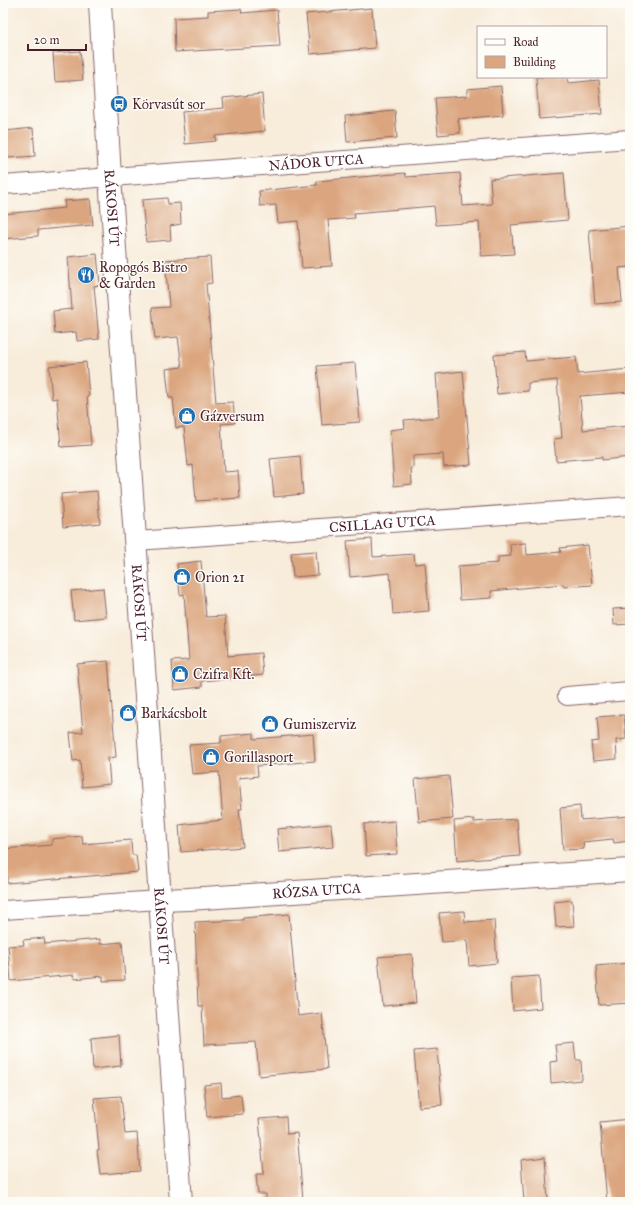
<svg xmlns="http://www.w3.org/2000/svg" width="633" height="1205" viewBox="0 0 633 1205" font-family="'IM FELL Great Primer',serif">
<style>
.building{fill:#dba67f}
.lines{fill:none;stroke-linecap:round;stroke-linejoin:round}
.street-casing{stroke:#876768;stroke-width:20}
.secondary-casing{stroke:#876768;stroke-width:24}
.street{stroke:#fff;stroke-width:18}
.secondary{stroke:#fff;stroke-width:22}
.labels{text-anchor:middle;stroke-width:3;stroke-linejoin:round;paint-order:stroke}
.poi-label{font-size:14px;fill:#4a1f2b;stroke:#fdfcf7;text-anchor:start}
.street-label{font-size:14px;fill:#4a1f2b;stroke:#fdfcf7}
</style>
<rect width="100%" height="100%" fill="#fdfcf7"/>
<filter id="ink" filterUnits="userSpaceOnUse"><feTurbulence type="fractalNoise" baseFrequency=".025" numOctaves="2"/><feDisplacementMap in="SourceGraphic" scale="8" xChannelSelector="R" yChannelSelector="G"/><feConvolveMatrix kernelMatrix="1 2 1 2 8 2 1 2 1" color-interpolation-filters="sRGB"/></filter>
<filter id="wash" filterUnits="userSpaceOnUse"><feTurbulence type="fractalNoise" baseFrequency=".012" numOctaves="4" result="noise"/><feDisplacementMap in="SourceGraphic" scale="16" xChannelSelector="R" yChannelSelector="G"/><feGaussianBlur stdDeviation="0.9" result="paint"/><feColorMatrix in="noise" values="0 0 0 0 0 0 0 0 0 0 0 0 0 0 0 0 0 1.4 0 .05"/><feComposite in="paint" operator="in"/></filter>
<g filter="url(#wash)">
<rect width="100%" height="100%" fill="#f8ecda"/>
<g id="blocks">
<g class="building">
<path d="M372,8L375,48L310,54L306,14Z"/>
<path d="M241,9L242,13L277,10L280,46L175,52L174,18L208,16V11Z"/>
<path d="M80,51L83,80L55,82L53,53Z"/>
<path d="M536,77H567L568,83L599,80L602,114L539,119Z"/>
<path d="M501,86L503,115L458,119L460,133L438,135L435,98L467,96V89Z"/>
<path d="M262,94L265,131L215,136L216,141L185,144L182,112L224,108L223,98Z"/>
<path d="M395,111L397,138L347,142L345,116Z"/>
<path d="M33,128L35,156L8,158L5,131Z"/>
<path d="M405,173L406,177L460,173L463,206L492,204L490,179L564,173L568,220L511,225L514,254L481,256L479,222L436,225L434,206L354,213L355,218L328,220L332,266L302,268L298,221L278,223L276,205L260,206L259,191L317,185V181Z"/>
<path d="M167,198L168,204L180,203L181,224L170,226L171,240L146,242L142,200Z"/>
<path d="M90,199L93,225L38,230V236L3,239V214L65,208L64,201Z"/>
<path d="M630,226V267L619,268L622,302L595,304L589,230Z"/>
<path d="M97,254L100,285L94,286L99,339L77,341L76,332L55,334L53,311L72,309L68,257Z"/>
<path d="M210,257L212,283L206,284L216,403L233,402L235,423L221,424L224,472L238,471L240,498L196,501L193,465L188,466L184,427L176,428L173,398H169L166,369L182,367L178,337L155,339L152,308L169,307L165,260Z"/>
<path d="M525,352L526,361L576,357L578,374L630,369V392L580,396L583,430L629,426L630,457L602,460V457L556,461L554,439L562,438L557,380L528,383V391L497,394L494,355Z"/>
<path d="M86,362L89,396H87L91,445L61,447L57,398L52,399L49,366Z"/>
<path d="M355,363L360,422L322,425L317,366Z"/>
<path d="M463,371L471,465L444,467L443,454L413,456V468H411L412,484L394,486L390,430L405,428L404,420L439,417L436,374Z"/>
<path d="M300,456L303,494L274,497L270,459Z"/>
<path d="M97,491L100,523L63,527L61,494Z"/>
<path d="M372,539L373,557L414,554L415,564L425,563L429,611L393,614L390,573L350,577L347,541Z"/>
<path d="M526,543L527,555L561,552L560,548L588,545L592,585L564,587L563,584L491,591L492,598L460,600L458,566L498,563V557L511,556L510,544Z"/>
<path d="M316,551L318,575L293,577L291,553Z"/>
<path d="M201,561L206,617L225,616L228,656L261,653L263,675L202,681V687L174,690L172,661L189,660L184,594L180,595L177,564Z"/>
<path d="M103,588L106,617L74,620L71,591Z"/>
<path d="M630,608V624L614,625L613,609Z"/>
<path d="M108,661L116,757L108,758L110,784L82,787L80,760L73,761L70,733L83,732L77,664Z"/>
<path d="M624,715L626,739L616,740L617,759L593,761L591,742L599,741L597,717Z"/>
<path d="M254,733V739L313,734L315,761L257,766L258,776L239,778L242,809H239L243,847L181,852L179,825L223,820L219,772L192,774L189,745L221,743V736Z"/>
<path d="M449,776L453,819L419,822L415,779Z"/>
<path d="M580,806L581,820L630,816V841L614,843L613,839L583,842L584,849L563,850L560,808Z"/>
<path d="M474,819V822L517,819L520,856L457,861L454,821Z"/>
<path d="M395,821L397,854L366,856L364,824Z"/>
<path d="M331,824L333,847L279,852L277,829Z"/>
<path d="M82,836L83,844L131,840L132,855H136L138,872L7,883L6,873L3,874V849L52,845V839Z"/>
<path d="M572,900L574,926L556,927L554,902Z"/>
<path d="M464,911L465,922L494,920L497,963L469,966L467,940L442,942L439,913Z"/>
<path d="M289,914L298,1016L322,1013L327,1069L259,1076L256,1042L204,1045L202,1006H198L195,922L243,920V918Z"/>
<path d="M44,938L45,944L100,939V944L122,942L125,980L103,981V976L74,979V975L11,981L8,946L24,945L23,940Z"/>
<path d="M412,954L416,1003L383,1006L378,957Z"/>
<path d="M630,963V1003L599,1005L596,966Z"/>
<path d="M539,976L541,1008L513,1011L511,978Z"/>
<path d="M119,1035L121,1066L93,1069L91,1038Z"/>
<path d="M574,1043L576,1060H581L582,1080L551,1083L550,1062L557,1061L555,1045Z"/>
<path d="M437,1049L442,1105L419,1107L414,1051Z"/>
<path d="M221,1083L222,1097L241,1095L243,1114L207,1117L204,1085Z"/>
<path d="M121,1096L125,1134L137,1133L140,1171L100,1174L97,1150H99L94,1098Z"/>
<path d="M286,1117L287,1134L297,1133L303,1200L266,1202V1194H258L256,1174H264L259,1119Z"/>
<path d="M630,1119V1202H607L600,1122Z"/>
<path d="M545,1157L548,1202H524L521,1160Z"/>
</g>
</g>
</g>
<g filter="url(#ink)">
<use href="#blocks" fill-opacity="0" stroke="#876768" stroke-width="1"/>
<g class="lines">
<defs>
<g id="street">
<path id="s1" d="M3,185L630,139"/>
<path id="s2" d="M136,541L630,506"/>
<path d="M567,696L630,691"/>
<path d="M3,910L160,900"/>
</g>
<g id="secondary">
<path id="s3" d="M100,3L110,177L181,1202"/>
<path id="s4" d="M160,900L188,899L630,870"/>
</g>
</defs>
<use href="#street" class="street-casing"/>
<use href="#secondary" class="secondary-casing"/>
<use href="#street" class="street"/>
<use href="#secondary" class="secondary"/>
</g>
</g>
<defs>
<symbol id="bus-disc" viewBox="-11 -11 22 22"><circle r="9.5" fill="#1f6fb2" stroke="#fdfcf7"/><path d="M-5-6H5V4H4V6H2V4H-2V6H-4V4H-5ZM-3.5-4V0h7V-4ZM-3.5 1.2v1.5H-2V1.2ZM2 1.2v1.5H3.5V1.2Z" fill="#fff"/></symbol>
<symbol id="restaurant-disc" viewBox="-11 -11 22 22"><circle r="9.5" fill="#1f6fb2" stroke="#fdfcf7"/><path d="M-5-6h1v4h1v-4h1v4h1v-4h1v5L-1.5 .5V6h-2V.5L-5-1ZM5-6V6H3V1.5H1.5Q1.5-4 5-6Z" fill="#fff"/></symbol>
<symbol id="shop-disc" viewBox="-11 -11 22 22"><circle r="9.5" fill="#1f6fb2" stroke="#fdfcf7"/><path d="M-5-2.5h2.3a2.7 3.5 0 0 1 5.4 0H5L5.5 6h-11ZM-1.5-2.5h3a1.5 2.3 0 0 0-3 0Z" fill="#fff"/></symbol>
</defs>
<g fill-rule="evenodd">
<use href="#bus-disc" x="109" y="94" width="20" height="20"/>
<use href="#restaurant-disc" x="76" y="265" width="20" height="20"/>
<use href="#shop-disc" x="177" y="406" width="20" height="20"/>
<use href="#shop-disc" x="172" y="567" width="20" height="20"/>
<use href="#shop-disc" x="170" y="664" width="20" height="20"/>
<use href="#shop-disc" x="118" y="703" width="20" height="20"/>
<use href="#shop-disc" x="260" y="714" width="20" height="20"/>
<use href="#shop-disc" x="201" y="747" width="20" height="20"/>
</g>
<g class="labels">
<g class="poi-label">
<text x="132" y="109">Körvasút sor</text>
<text x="99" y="272">Ropogós Bistro<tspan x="99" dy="16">&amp; Garden</tspan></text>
<text x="200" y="421">Gázversum</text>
<text x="195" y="582">Orion 21</text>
<text x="193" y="679">Czifra Kft.</text>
<text x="141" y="718">Barkácsbolt</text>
<text x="283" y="729">Gumiszerviz</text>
<text x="224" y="762">Gorillasport</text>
</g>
<g class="street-label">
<text dy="5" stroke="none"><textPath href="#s1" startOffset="314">NÁDOR UTCA</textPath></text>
<text dy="5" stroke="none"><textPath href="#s3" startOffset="205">RÁKOSI ÚT</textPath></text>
<text dy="5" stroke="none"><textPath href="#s2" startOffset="247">CSILLAG UTCA</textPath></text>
<text dy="5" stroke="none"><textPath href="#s3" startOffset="601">RÁKOSI ÚT</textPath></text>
<text dy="5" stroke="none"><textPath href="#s4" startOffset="157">RÓZSA UTCA</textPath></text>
<text dy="5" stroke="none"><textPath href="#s3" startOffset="925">RÁKOSI ÚT</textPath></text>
</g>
</g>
<rect width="633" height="1205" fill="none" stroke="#fdfcf7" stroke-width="16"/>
<rect x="477" y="26" width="130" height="52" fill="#fdfcf7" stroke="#b5a4a5"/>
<rect x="485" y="39" width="20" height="6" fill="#ffffff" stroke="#b5a4a5"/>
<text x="513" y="46" font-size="12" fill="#4a1f2b">Road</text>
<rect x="485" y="56" width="20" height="12" fill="#dba67f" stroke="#b5a4a5"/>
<text x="513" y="66" font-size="12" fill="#4a1f2b">Building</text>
<path d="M28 44v6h58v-6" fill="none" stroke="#4a1f2b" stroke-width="2"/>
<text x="34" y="44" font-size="12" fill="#4a1f2b" stroke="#fdfcf7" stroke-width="3" paint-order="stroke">20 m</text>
</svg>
